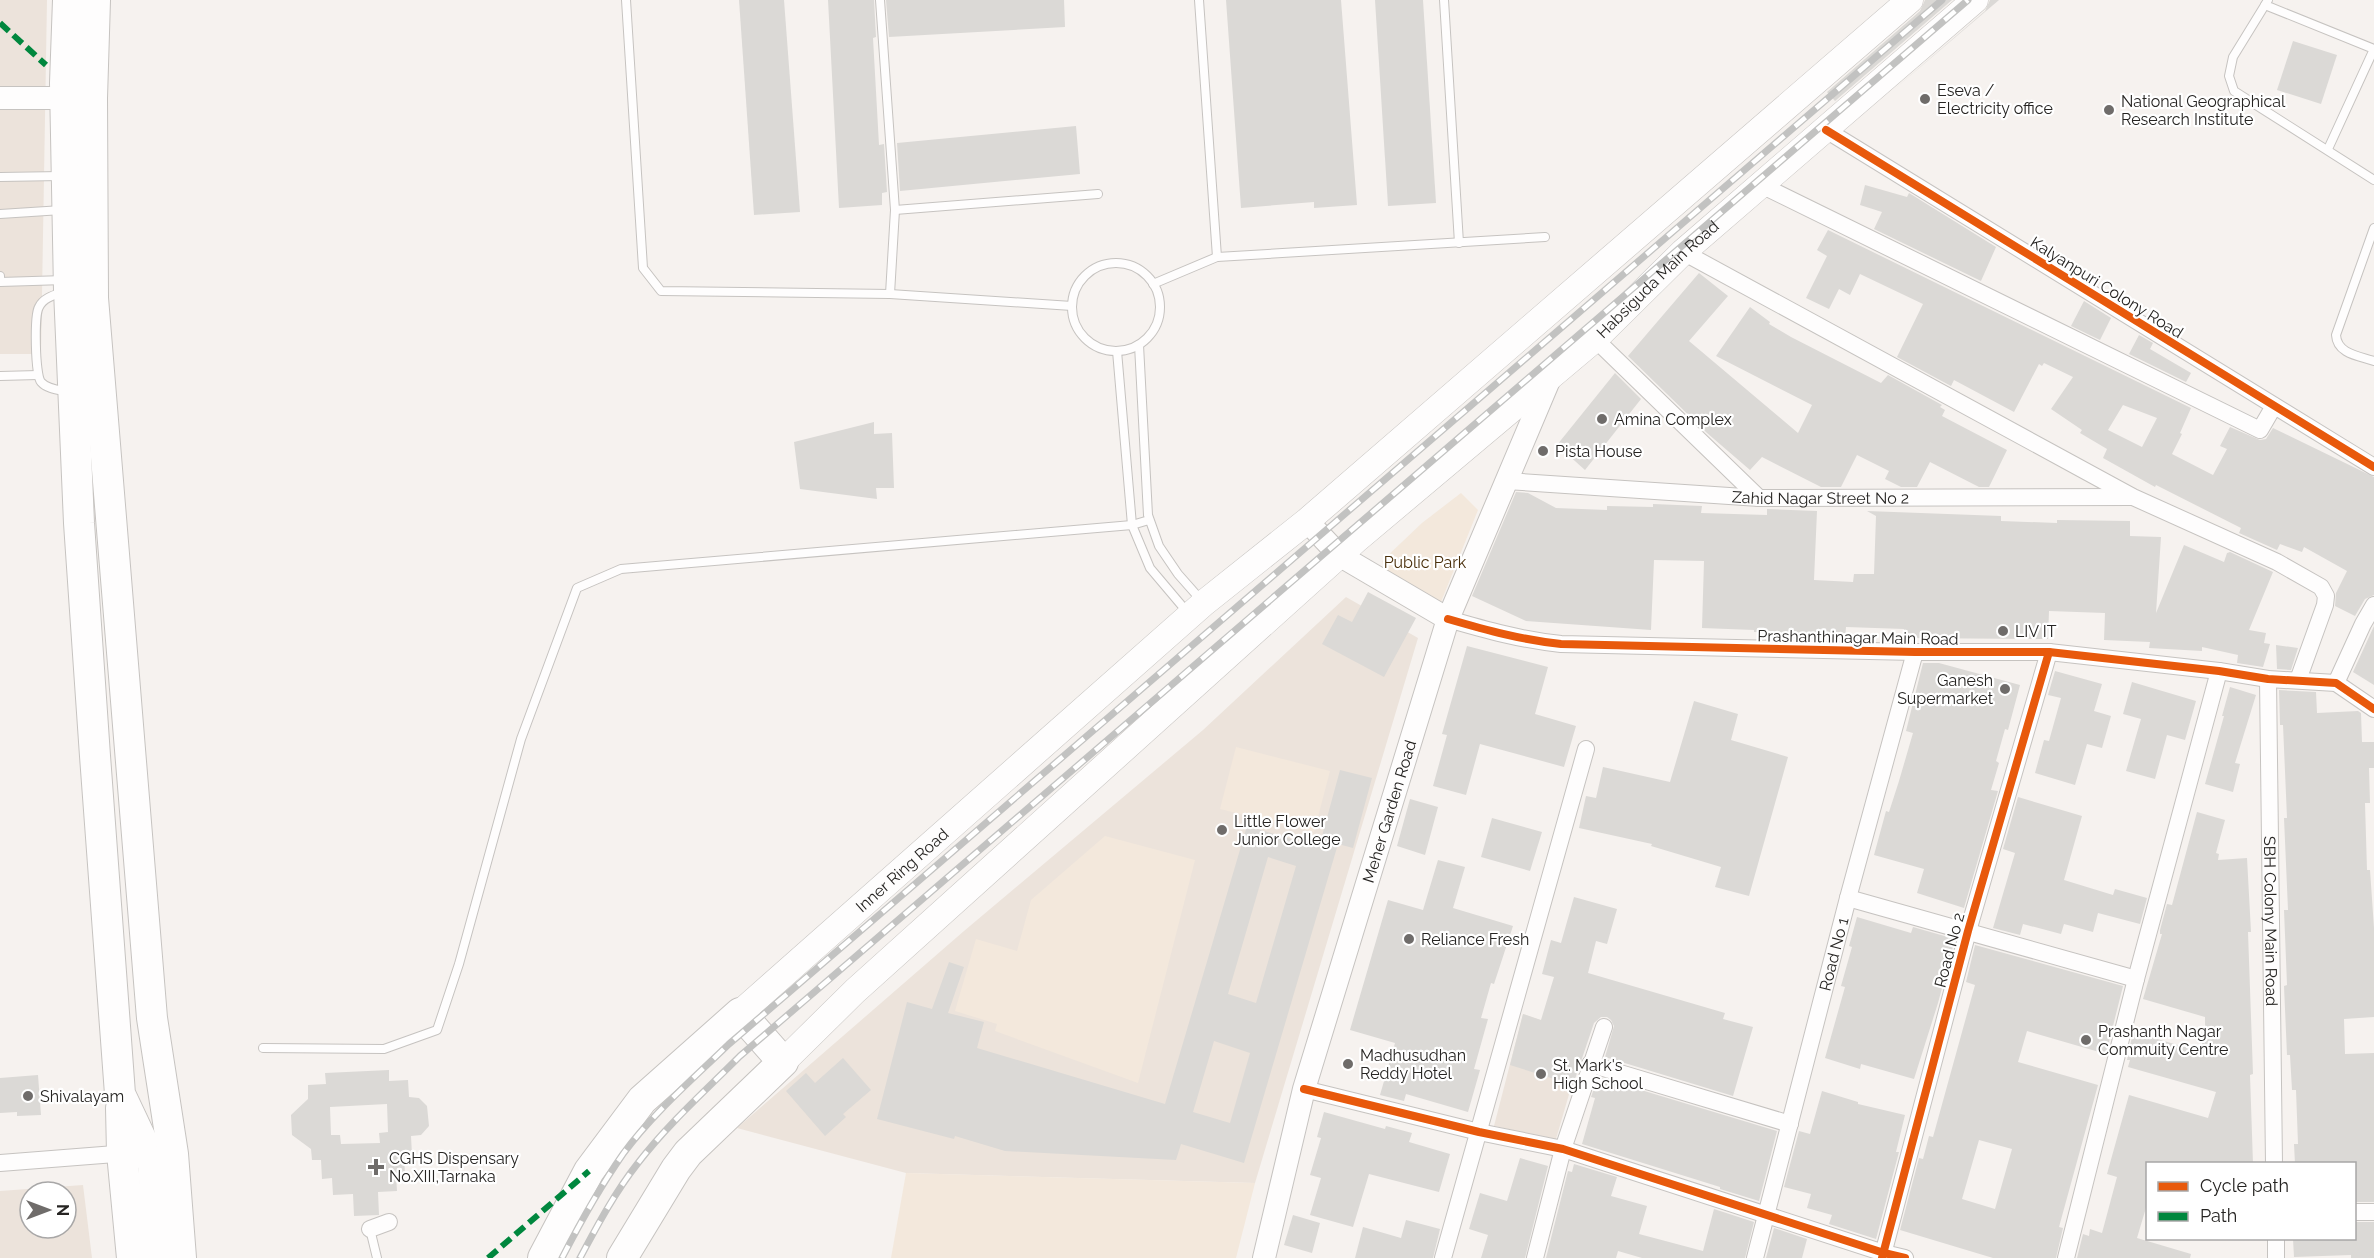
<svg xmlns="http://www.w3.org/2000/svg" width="2374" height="1258" viewBox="0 0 2374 1258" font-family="Raleway,sans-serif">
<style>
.built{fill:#ece3db;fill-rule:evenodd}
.green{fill:#f3e8dc}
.building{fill:#dbd9d6;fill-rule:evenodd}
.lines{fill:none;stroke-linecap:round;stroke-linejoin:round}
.lane-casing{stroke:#c6c3c0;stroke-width:10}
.street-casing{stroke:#c6c3c0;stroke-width:18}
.secondary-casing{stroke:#c6c3c0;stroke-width:24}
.primary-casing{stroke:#c6c3c0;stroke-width:27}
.highway-casing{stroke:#c6c3c0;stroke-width:32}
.lane{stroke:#fefdfd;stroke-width:8}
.street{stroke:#fefdfd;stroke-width:16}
.secondary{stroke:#fefdfd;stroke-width:22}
.primary{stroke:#fefdfd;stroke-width:26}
.highway{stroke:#fefdfd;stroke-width:30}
.rail-casing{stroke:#c2c2c1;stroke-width:7}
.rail{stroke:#fff;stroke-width:4.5;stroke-dasharray:14;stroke-linecap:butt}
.quiet{stroke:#00873e;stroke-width:6;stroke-dasharray:12 6;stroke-linecap:butt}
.cycleway-casing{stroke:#fff;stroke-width:11}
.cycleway{stroke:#e8590c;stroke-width:8}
.poi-dot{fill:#6f6c6a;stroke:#fff;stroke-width:2}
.labels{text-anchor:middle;stroke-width:4.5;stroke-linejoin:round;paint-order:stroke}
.poi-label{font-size:16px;fill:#262422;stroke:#fff;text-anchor:start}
.street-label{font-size:16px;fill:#262422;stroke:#fff}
.park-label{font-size:16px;fill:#492e0a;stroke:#fff}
</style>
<rect width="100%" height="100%" fill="#f6f2ef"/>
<g class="built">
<path d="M0,0H47L41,354H0Z"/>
<path d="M1346,597L1418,638L1255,1183L906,1173L737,1128L964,931L1203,730Z"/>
<path d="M1523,1014L1586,1036L1556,1139L1494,1126Z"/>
<path d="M83,1185L92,1258H0V1191ZM30,1192H66V1228H30Z"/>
</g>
<g class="green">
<path d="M1461,493L1478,510L1439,607L1385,571L1382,561L1422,523Z"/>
<path d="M1236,747L1330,771L1314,832L1220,809Z"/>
<path d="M1105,836L1195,860L1138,1083L995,1031L997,1024L955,1011L976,939L1017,951L1031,900Z"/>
<path d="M906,1173L1255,1183L1236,1258H891Z"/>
</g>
<g class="building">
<path d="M739,0H784L800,212L754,215Z"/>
<path d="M828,0H874L876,37L873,38L879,145L884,144L887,192L882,193V205L839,208Z"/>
<path d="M886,0H1064L1065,27L889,37Z"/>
<path d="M1226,0H1341L1357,205L1314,208V202L1241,208Z"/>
<path d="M1375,0H1423L1436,203L1388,206Z"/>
<path d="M1925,0H1952L1835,101L1827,92L1920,11Z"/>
<path d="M1990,0H1999L1891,92L1985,11Z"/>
<path d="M2293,41L2337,55L2321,104L2277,90Z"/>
<path d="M1076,126L1080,174L900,191L897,143Z"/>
<path d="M1865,185L1907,197L1909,193L1996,247L1981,281L1874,229L1882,212L1860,205Z"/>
<path d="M1828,230L2191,408L2180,433L2182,434L2172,454L2213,475L2227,449L2220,446L2230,427L2260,440L2266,439L2273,428L2374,477V595L2365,599L2355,616L2335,606L2336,593L2347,571L2304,547L2302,552L2280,544L2277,550L2239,533L2241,528L2156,485L2155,487L2103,458L2107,449L2080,433L2082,430L2051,409L2073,377L2044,363L2042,366L2039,364L2014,412L1954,380L1951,386L1897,357L1923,304L1860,274L1850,295L1839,289L1829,309L1806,298L1827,256L1817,250ZM2123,405L2157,418L2142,447L2108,430Z"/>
<path d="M1699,273L1728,296L1689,341L1798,433L1812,405L1716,356L1750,307L1770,322L1769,324L1791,337L1881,383L1888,375L1942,405L1940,407L1945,410L1942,416L2007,450L1989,487H1979L1930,462L1917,487H1901L1885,479L1889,471L1857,455L1841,487H1821L1762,457L1750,470L1707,433L1628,356Z"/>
<path d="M2084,301L2111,318L2100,340L2071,326Z"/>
<path d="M2139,335L2153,343L2150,349L2191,373L2186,382L2129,354Z"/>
<path d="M1615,373L1641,399L1585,470L1557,445Z"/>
<path d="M874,422V434L892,433L894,488H876L877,499L800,489L794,442Z"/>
<path d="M1516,492L1528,493L1556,508L1607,510V506L1653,507V504L1702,506L1701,513L1767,515V509L1817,511L1814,580L1853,582L1854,574H1874L1876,516L1867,511L2001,516V521L2057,523V520L2130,521V536L2161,537L2156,613L2184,545L2224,562L2227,553L2230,552L2273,572L2249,630L2266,633L2264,643L2270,644L2263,667L2237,663L2238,655L2202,647V651L2149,648L2150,642L2104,640L2105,613L2049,611L2048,639L1904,638V629L1846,627L1845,639L1815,637V639L1784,638V633L1754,632V630L1702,628L1704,561L1654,560L1651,630L1526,621L1472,596Z"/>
<path d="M1368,592L1416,618L1384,677L1322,644L1338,615L1352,622Z"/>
<path d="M2374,626V685L2353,672Z"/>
<path d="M2276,645L2298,648L2291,670L2277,669Z"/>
<path d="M1467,646L1548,667L1535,714L1576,726L1564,767L1480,744L1466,795L1433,786L1447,735L1442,734Z"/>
<path d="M1923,663H1939L2020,685L2008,730L2005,729L1996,761L1999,763L1991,790L1998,791L1964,908L1917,893L1924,869L1874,855L1886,811L1889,812L1899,781L1913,733L1906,731Z"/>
<path d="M2055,671L2102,684L2094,711L2111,716L2102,748L2087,744L2075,785L2035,773L2044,740L2049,741L2061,698L2048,695Z"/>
<path d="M2132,682L2196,701L2185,740L2167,735L2155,779L2126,771L2141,719L2123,714Z"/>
<path d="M2230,687L2256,695L2235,763L2240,764L2233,792L2205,784L2224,716H2222Z"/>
<path d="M2279,690L2316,692L2317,713L2358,711L2361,713L2362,742H2374V768H2369L2370,803H2365L2367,870H2370L2374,928V1017L2344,1019L2345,1054L2374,1053V1202H2355V1164H2295L2294,1144H2298L2296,1090H2292L2290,1055H2287L2284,986L2287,985L2284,910H2288L2284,818H2287L2283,725H2280Z"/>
<path d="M1694,701L1738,714L1731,740L1788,757L1749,896L1715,887L1721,867L1651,846L1652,844L1579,828L1586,796L1596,798L1603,767L1670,782Z"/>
<path d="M1340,770L1372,778L1353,848L1338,844L1244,1163L1181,1144L1176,1160L1005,1151L955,1136L954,1139L877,1119L907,1002L932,1009L949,962L964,967L948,1013L984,1022L977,1048L1165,1104L1247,826L1319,847ZM1268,857L1296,866L1256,1003L1228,994ZM1214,1041L1250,1053L1230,1123L1193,1112Z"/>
<path d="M2018,797L2082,816L2064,880L2113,895L2115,889L2147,898L2140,924L2098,913L2093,932L2064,924L2061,934L2023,924L2020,935L1993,928L2015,853L2003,849Z"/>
<path d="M1410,799L1438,807L1425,855L1397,846Z"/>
<path d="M2197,812L2225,820L2216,853L2219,854L2218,860L2247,858L2251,932H2248L2253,1074L2250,1075L2253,1164H2148V1201L2137,1238L2191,1254L2190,1258H2077L2083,1234L2089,1236L2090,1229L2102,1233L2117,1177L2107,1174L2129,1095L2208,1118L2216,1092L2128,1067L2130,1060H2127L2133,1032L2202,1052V1043H2205V1017L2143,999L2162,934H2160V930L2167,904L2172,905Z"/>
<path d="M1492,818L1542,832L1530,871L1481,857Z"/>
<path d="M1438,860L1465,867L1453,908L1513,926L1494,984L1491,983L1481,1018L1488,1019L1474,1069L1480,1070L1468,1112L1406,1094L1404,1101L1380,1095L1395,1043L1350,1030L1388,900L1423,910Z"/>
<path d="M1574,897L1617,909L1607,944L1596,941L1588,973L1725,1013L1723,1019L1753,1027L1733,1096L1605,1057L1614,1026L1611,1020L1607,1017H1601L1594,1023L1573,1085L1510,1065L1523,1014L1541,1020L1554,977L1542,974L1551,940L1561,943Z"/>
<path d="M1857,917L1911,933L1913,927L1955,939L1938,1003L1914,1079L1861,1064L1860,1069L1825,1058L1845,987L1841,986L1852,947L1849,946Z"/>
<path d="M1975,945L2123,986L2106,1054L2027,1031L2018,1062L2098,1085L2059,1227L2063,1228L2056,1258H1993L1900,1230L1919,1158L1923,1159L1929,1136L1933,1137L1975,985L1966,982ZM1979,1140L2012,1149L1995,1209L1962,1199Z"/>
<path d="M843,1058L871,1090L843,1114L846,1117L825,1136L786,1091L806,1073L815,1083Z"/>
<path d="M389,1070V1081L408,1080L409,1097L419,1098L427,1106L429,1126L421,1135L411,1136L412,1155L404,1156L405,1174L396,1175L397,1191L378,1192L379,1215L354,1216L353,1194L333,1195L332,1178L322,1179L321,1160H312L311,1149L292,1135L291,1115L308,1099V1085L326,1084L325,1073ZM387,1104L388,1132L379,1133L380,1143L341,1144L340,1135H331L330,1107Z"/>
<path d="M38,1075L41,1115L17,1116V1112L0,1113V1078Z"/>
<path d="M1598,1077L1777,1131L1759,1201L1720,1189V1187L1582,1144L1595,1098L1591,1097Z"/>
<path d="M1822,1091L1858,1102V1104L1905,1115L1896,1152H1899L1876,1239L1829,1224L1832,1215L1807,1208L1811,1194L1784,1187L1799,1131L1810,1134Z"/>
<path d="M1324,1112L1385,1129L1386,1126L1412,1133L1409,1142L1450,1154L1439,1192L1369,1174L1353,1227L1310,1215L1321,1178L1310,1175L1321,1138L1317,1137Z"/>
<path d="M1520,1158L1548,1166L1525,1258H1481L1488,1235L1469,1229L1480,1193L1507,1201Z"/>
<path d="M1574,1164L1617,1177L1611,1196L1647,1206L1639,1234L1703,1251L1714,1209L1754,1222L1745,1258H1642L1618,1251L1616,1258H1546L1568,1171L1572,1172Z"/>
<path d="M1293,1215L1320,1223L1312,1253L1284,1245Z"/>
<path d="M1406,1220L1440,1229L1433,1258H1355L1363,1227L1401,1238Z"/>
<path d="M2355,1222H2374V1258H2351V1255L2294,1257L2293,1239H2355Z"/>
<path d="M1774,1228L1807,1239L1802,1258H1766Z"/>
</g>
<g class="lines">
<defs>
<g id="lane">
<path d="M626,0L643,268L661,291L890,294L1072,306"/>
<path d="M880,0L895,210L890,294"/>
<path d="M1199,0L1217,257"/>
<path d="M1444,0L1459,243"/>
<path d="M2268,0L2265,5L2374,49L2328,149"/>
<path d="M2265,5L2233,57L2229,76L2234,91L2374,180"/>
<path d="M0,177L61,176"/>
<path d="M895,210L1098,194"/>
<path d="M0,214L62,210"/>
<path d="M2374,228L2336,335C2337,354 2359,356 2374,361"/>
<circle cx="1116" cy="307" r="44"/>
<path d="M0,276V282L65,280"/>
<path d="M1153,284L1217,257L1545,237"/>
<path d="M63,292C54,295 43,298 39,307C34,315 35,375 41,382C47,389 59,390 68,392"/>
<path d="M1139,345L1148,515L1159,546L1178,574L1201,600"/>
<path d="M1117,351L1132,525L1150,568L1188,613"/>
<path d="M0,376L38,375"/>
<path d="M263,1048L384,1049L437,1030L459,964L521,739L577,588L621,569L1132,525L1149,520"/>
<path d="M370,1229L377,1258"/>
</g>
<g id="street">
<path d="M1826,130L2374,467"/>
<path d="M1761,185L2260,430L2274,406"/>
<path d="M1683,252L2133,497L2277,562L2321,587L2326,596L2325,605L2298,680"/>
<path d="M1595,339L1759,498"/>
<path id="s1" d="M1507,481L1759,498L2132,497"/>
<path d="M1448,619C1486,630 1522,640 1561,644L1915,652H2049L2219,671L2268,679L2336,683L2374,709"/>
<path id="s2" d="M2268,679L2274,1164"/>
<path d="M2336,683L2363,624L2374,605"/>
<path d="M1848,898L2136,979"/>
<path d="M1590,1064L1790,1124"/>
<path d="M1304,1089L1479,1132L1563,1149L1884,1253L1905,1258"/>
<path d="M0,1163L128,1153"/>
<path d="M2354,1212H2374"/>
<path d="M370,1229L389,1222"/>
<path d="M2276,1238V1258"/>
<path d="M1443,1258L1586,749"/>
<path d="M1535,1258L1563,1149L1604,1027"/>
<path id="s3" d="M1755,1258L1848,898L1915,652"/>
<path d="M1882,1258L1968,931L2049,652"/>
<path d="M2066,1258L2136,979L2219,671"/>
</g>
<g id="secondary">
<path d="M0,98H65"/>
<path d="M1307,521L1339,555L1448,619"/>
<path id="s4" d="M1264,1258L1304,1089L1448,619L1550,378"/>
</g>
<g id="primary">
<path id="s5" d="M740,1013L1204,603L1307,521L1910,0"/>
<path id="s6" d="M783,1062L855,991L1356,540L1595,339L1683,252L1975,0"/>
</g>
<g id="highway">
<path d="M68,0L65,83L69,290L79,523L95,756L120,1094L153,1164L159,1258"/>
<path d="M95,0L92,98L93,298L152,1018L173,1154L181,1258"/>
<path d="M121,1108L122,1153L132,1258"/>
<path d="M543,1258L589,1171L642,1100L740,1013L783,1062L688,1153L676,1169L622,1258"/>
</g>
</defs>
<use href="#lane" class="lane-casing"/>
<use href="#street" class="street-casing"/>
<use href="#secondary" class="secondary-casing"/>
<use href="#primary" class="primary-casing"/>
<use href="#highway" class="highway-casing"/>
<use href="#lane" class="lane"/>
<use href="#street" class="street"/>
<use href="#secondary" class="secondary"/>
<use href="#primary" class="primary"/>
<use href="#highway" class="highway"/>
<defs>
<g id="rail">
<path d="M562,1258C580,1223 600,1187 623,1154C653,1113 693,1079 729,1044L1942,0"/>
<path d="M580,1258C597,1226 615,1192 638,1163C668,1124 705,1091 740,1056L1968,0"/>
</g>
</defs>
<use href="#rail" class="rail-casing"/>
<use href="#rail" class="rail"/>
<g class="quiet">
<path d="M0,23L46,65"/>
<path d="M488,1258L589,1171"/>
</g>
<defs>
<g id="cycleway">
<path d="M1826,130L2374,467"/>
<path d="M1448,619C1486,630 1522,640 1561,644L1915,652H2049L2219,671L2268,679L2336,683L2374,709"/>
<path d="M1304,1089L1479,1132L1563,1149L1884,1253L1905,1258"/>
<path d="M1882,1258L1968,931L2049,652"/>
</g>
</defs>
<use href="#cycleway" class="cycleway-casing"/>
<use href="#cycleway" class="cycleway"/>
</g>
<g class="poi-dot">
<circle cx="1925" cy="99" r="6"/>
<circle cx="2109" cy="110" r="6"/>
<circle cx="1602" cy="419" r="6"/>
<circle cx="1543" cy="451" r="6"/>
<circle cx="2003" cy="631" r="6"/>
<circle cx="2005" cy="689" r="6"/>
<circle cx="1222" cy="830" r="6"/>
<circle cx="1409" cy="939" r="6"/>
<circle cx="2086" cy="1040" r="6"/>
<circle cx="1348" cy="1064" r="6"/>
<circle cx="1541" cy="1074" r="6"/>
<circle cx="28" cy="1096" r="6"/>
<path d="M373 1158h6v6h6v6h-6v6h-6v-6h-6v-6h6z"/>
</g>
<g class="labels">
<g class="poi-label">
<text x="1937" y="96">Eseva /<tspan x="1937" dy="18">Electricity office</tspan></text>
<text x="2121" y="107">National Geographical<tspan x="2121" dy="18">Research Institute</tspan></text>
<text x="1614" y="425">Amina Complex</text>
<text x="1555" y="457">Pista House</text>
<text x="2015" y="637">LIV IT</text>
<text x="1993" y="686" text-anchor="end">Ganesh<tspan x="1993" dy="18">Supermarket</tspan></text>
<text x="1234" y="827">Little Flower<tspan x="1234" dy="18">Junior College</tspan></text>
<text x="1421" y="945">Reliance Fresh</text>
<text x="2098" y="1037">Prashanth Nagar<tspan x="2098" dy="18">Commuity Centre</tspan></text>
<text x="1360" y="1061">Madhusudhan<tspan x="1360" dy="18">Reddy Hotel</tspan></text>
<text x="1553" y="1071">St. Mark's<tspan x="1553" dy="18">High School</tspan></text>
<text x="40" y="1102">Shivalayam</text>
<text x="389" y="1164">CGHS Dispensary<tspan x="389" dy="18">No.XIII,Tarnaka</tspan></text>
</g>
<g class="street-label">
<text dy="6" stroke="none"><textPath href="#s6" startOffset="1174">Habsiguda Main Road</textPath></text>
<text transform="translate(2107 287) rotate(32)" y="6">Kalyanpuri Colony Road</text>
<text dy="6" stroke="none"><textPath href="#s1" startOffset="314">Zahid Nagar Street No 2</textPath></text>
<text transform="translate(1858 637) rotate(1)" y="6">Prashanthinagar Main Road</text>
<text dy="6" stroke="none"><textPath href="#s4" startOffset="464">Meher Garden Road</textPath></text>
<text dy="6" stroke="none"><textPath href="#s5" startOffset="216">Inner Ring Road</textPath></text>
<text dy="6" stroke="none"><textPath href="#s2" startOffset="242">SBH Colony Main Road</textPath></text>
<text transform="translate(1949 950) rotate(-75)" y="6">Road No 2</text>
<text dy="6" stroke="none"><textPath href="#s3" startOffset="314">Road No 1</textPath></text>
</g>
<g class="park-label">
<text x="1425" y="568">Public Park</text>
</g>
</g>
<rect x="2146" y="1162" width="210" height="78" fill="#ffffff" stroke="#a8a7a7" stroke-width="1.5"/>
<rect x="2158" y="1182" width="30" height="9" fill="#e8590c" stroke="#a8a7a7" stroke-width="1.5"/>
<text x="2200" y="1192" font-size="18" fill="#262422">Cycle path</text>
<rect x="2158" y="1212" width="30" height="9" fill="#00873e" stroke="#a8a7a7" stroke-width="1.5"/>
<text x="2200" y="1222" font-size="18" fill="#262422">Path</text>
<g transform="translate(48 1210) rotate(90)"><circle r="28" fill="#ffffff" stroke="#a8a7a7" stroke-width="1.5"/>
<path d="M0-4.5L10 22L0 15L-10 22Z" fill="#6f6c6a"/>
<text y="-9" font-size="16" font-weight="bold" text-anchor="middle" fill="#262422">N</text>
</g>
</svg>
